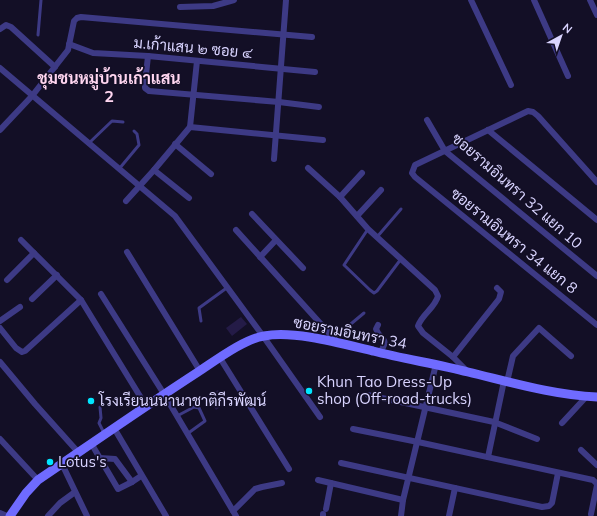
<svg xmlns="http://www.w3.org/2000/svg" width="597" height="516" viewBox="0 0 597 516" font-family="Mulish,Sarabun,sans-serif">
<style>
.building{fill:#241b47}
.lines{fill:none;stroke-linecap:round;stroke-linejoin:round}
.lane{stroke:#3d3a85;stroke-width:3}
.street{stroke:#3d3a85;stroke-width:6}
.secondary{stroke:#6f6bff;stroke-width:9}
.poi-dot{fill:#00e5ff;stroke:#130f26;stroke-width:1.5}
.labels{text-anchor:middle;stroke-width:3.5;stroke-linejoin:round;paint-order:stroke}
.street-label{font-size:15px;fill:#d9d4ff;stroke:#130f26}
.poi-label{font-size:15px;fill:#d9d4ff;stroke:#130f26;text-anchor:start}
.neighbourhood-label{font-size:16px;font-weight:bold;fill:#ffd6f0;stroke:#130f26}
</style>
<rect width="100%" height="100%" fill="#130f26"/>
<g class="building">
<path d="M241,317L247,324L232,336L226,328Z"/>
<path d="M218,390L226,403L216,410L207,396Z"/>
</g>
<g class="lines">
<g class="lane">
<path d="M38,35L41,0"/>
<path d="M88,144L112,121L123,122"/>
<path d="M119,169L139,145L137,134L134,131"/>
<path d="M368,229L344,265L370,290L374,293L377,291L401,259"/>
<path d="M377,237L401,209"/>
<path d="M201,321L199,308L228,287"/>
<path d="M334,338L364,313"/>
<path d="M100,407L101,418L99,423L104,433"/>
<path d="M177,416L194,407L199,408L205,421L187,434"/>
</g>
<g class="street">
<path d="M471,0L511,85"/>
<path d="M534,0L568,76"/>
<path d="M590,0L597,15"/>
<path d="M180,7L213,6L234,0"/>
<path d="M0,29L6,25L11,27L55,67"/>
<path d="M69,44L93,53L148,56L315,72"/>
<path d="M148,56L145,84V88L149,91L279,102L319,107"/>
<path d="M0,68L175,216L263,336L320,417"/>
<path d="M427,120L445,151L597,276"/>
<path d="M190,127L323,140"/>
<path d="M0,130L32,96L68,50L74,21L77,18L81,17L312,37"/>
<path d="M488,130L597,220"/>
<path d="M175,144L211,174"/>
<path d="M274,159L286,0"/>
<path d="M308,168L340,197L368,229L435,290L438,296C435,308 422,314 418,326L423,333L453,357L467,371"/>
<path d="M154,170L189,198"/>
<path d="M597,182L538,116L533,112L528,111L415,165L412,173L415,177L597,325"/>
<path d="M340,197L362,173"/>
<path d="M126,201L154,170L190,127L197,61"/>
<path d="M252,214L303,268"/>
<path d="M357,216L381,190"/>
<path d="M236,230L338,343"/>
<path d="M21,240L81,300L146,406"/>
<path d="M127,252L200,371"/>
<path d="M260,257L276,240"/>
<path d="M7,280L34,253"/>
<path d="M101,294L164,394L236,516"/>
<path d="M32,299L57,275"/>
<path d="M0,321L20,307"/>
<path d="M378,325L376,329C381,342 390,336 380,353"/>
<path d="M0,328L16,348L22,352L25,351L81,300"/>
<path d="M453,357L499,299L501,292L497,288"/>
<path d="M220,358L289,469"/>
<path d="M0,362L35,404L78,452"/>
<path d="M507,382L513,356L539,328L571,356"/>
<path d="M368,395L494,422L537,439"/>
<path d="M562,423L586,397"/>
<path d="M114,428L166,516"/>
<path d="M353,429L418,442L593,480L597,484"/>
<path d="M0,439L38,480"/>
<path d="M91,443L118,489L132,482L141,476"/>
<path d="M581,450L597,465"/>
<path d="M488,457L504,381"/>
<path d="M100,458L115,459L132,482"/>
<path d="M341,463L542,507L549,506L552,503L558,473"/>
<path d="M62,464L87,516"/>
<path d="M318,480L403,500"/>
<path d="M326,509L331,483"/>
<path d="M233,511L255,489L262,487L282,483"/>
<path d="M0,513L7,516"/>
<path d="M591,514L597,485"/>
<path d="M48,516L60,503L75,492"/>
<path d="M323,516V514"/>
<path d="M401,516L403,500L436,364"/>
<path d="M449,516L455,488"/>
</g>
<path class="secondary" d="M10,516L26,493L38,480C91,444 144,407 198,372C215,361 244,339 264,336C294,330 343,344 373,351C404,359 437,364 468,372C510,382 553,395 597,397"/>
</g>
<g class="poi-dot">
<circle cx="309" cy="391" r="4"/>
<circle cx="91" cy="401" r="4"/>
<circle cx="50" cy="462" r="4"/>
</g>
<g class="labels">
<g class="street-label">
<text transform="translate(193 48) rotate(5)" y="5">ม.เก้าแสน ๒ ซอย ๔</text>
<text transform="translate(517 191) rotate(41)" y="5">ซอยรามอินทรา 32 แยก 10</text>
<text transform="translate(514 241) rotate(39)" y="5">ซอยรามอินทรา 34 แยก 8</text>
<text transform="translate(350 333) rotate(11)" y="5">ซอยรามอินทรา 34</text>
</g>
<g class="poi-label">
<text x="317" y="387">Khun Tao Dress-Up<tspan x="317" dy="17">shop (Off-road-trucks)</tspan></text>
<text x="99" y="406">โรงเรียนนนานาชาติกีรพัฒน์</text>
<text x="58" y="467">Lotus's</text>
</g>
<g class="neighbourhood-label">
<text x="109" y="84">ชุมชนหมู่บ้านเก้าแสน<tspan x="109" dy="18">2</tspan></text>
</g>
</g>
<g transform="translate(561 36) rotate(40)" stroke="#130f26" stroke-width="3" paint-order="stroke">
<path d="M0-3L7 15L0 10L-7 15Z" fill="#d9d4ff"/>
<text y="-6" font-size="11" font-weight="bold" text-anchor="middle" fill="#d9d4ff">N</text>
</g>
</svg>
